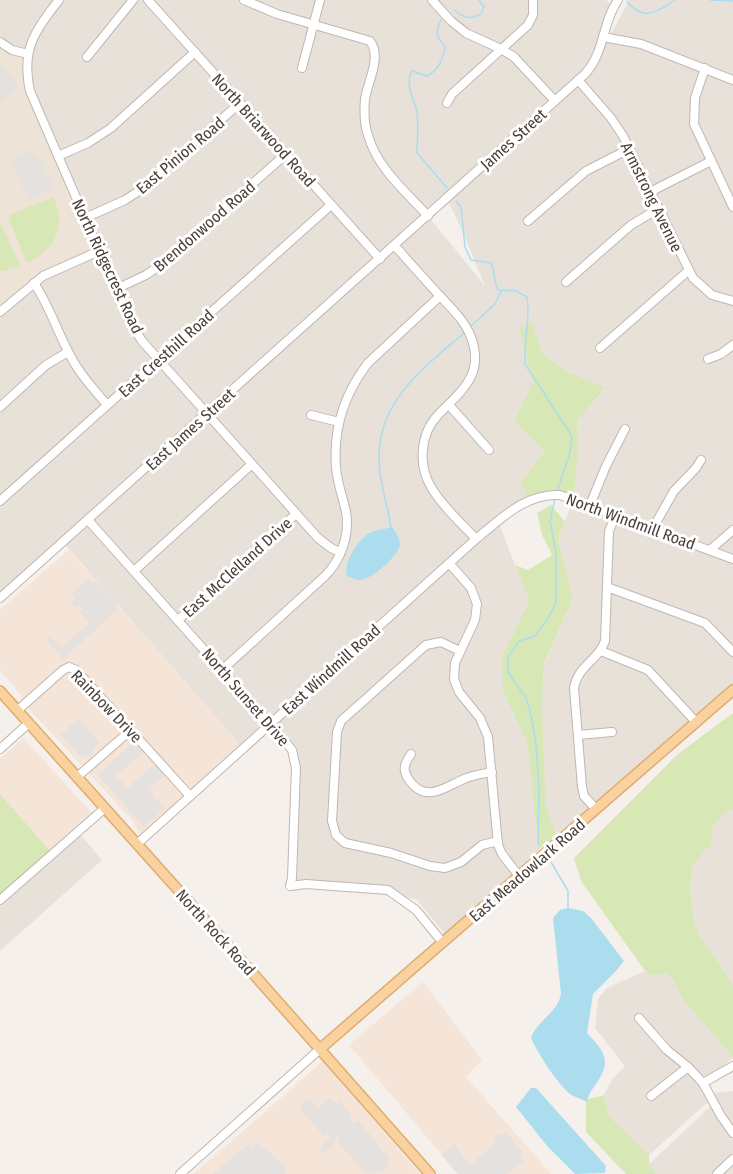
<svg xmlns="http://www.w3.org/2000/svg" width="733" height="1174" viewBox="0 0 733 1174" font-family="'Fira Sans Condensed',sans-serif">
<style>
.residential{fill:#e8e1da;fill-rule:evenodd}
.commercial{fill:#f5e4d8}
.education{fill:#ede3d6}
.green{fill:#d8e7b6}
.parking{fill:#e4e1df}
.water{fill:#abddee}
.lines{fill:none;stroke-linecap:round;stroke-linejoin:round}
.stream{stroke:#abddee;stroke-width:1.5}
.minor-casing{stroke:#c0b7ae;stroke-width:10}
.major-casing{stroke:#dfac6f;stroke-width:12}
.minor{stroke:#fff;stroke-width:8}
.major{stroke:#fad29f;stroke-width:9}
.labels{text-anchor:middle;stroke-width:6;stroke-linejoin:round;paint-order:stroke}
.street-label{font-size:16px;fill:#494039;stroke:#fff}
</style>
<rect width="100%" height="100%" fill="#f5f0eb"/>
<g class="residential">
<path d="M0,0H606L611,5L603,37L582,74L609,38L629,0H733V554L601,504L574,497L578,449L577,421L606,389L566,371L542,353L532,323L533,382L514,421L545,451L521,482L531,499L500,526L529,601L502,657L503,692L527,742L540,851L445,934L416,899L306,884L292,878L296,772L292,750L270,724L243,748L63,542L0,598V312L32,96L28,54L0,42ZM536,117L447,199L461,228L485,286L428,216L206,413L159,359L207,406Z"/>
<path d="M573,501L733,561V684L557,836L546,807L542,707L544,665L573,598L558,539Z"/>
<path d="M733,810V984L698,934L692,910L690,882L693,865L711,844L713,826L722,815Z"/>
<path d="M78,832L102,860L0,951V903Z"/>
<path d="M645,971L652,976L664,973L672,978L682,998L733,1058L703,1082L711,1099L649,1155L609,1116L604,1095L612,1079L625,1066L595,1028L598,999L607,988Z"/>
<path d="M733,1091V1174H656L648,1165L710,1107L715,1093Z"/>
</g>
<g class="commercial">
<path d="M69,550L243,748L141,836L132,820L20,699L22,696L0,670V610Z"/>
<path d="M23,738L93,814L51,852L0,794V759Z"/>
<path d="M423,982L482,1060L466,1077L551,1174H458L349,1045Z"/>
<path d="M323,1061L420,1174H194Z"/>
</g>
<path class="education" d="M0,42L23,53L28,82L99,251L52,271L0,308Z"/>
<g class="green">
<path d="M53,197C67,227 55,249 27,263L9,219L10,215Z"/>
<path d="M0,223L21,266L2,271H0Z"/>
<path d="M532,322L542,353L566,371L606,388L577,421L578,449L574,499L560,495L529,500L521,482L545,451L514,421L533,382L519,327Z"/>
<path d="M551,505L565,522L558,539L573,598L544,664L542,707L546,807L557,836L539,849L527,742L503,692L502,657L529,601L515,565L528,570L552,555L542,535L537,513Z"/>
<path d="M733,713V810L722,815L713,826L711,844L693,865L690,882L692,910L698,934L733,984V1058L682,998L672,978L664,973L652,976L645,971L581,881L574,858L678,754Z"/>
<path d="M0,794L51,852L0,896Z"/>
<path d="M604,1095L609,1116L649,1155V1165L656,1174H626L586,1132V1100Z"/>
</g>
<g class="parking">
<path d="M0,65L19,86L0,103Z"/>
<path d="M31,152L41,160L54,189L28,200L11,161Z"/>
<path d="M88,579L93,583L96,581L118,605L115,607L117,610L63,659L47,640L50,637L62,648L89,623L79,612L83,608L80,605L76,608L71,602L75,598L71,594Z"/>
<path d="M78,719L100,742L92,749L94,752L88,757L85,754L81,757L61,735Z"/>
<path d="M134,741L143,752L116,776L128,788L155,764L165,775L149,789L154,793L152,795L165,808L144,827L98,775Z"/>
<path d="M306,1098L311,1100L317,1108L330,1098L336,1104L339,1100L352,1116L350,1120L354,1124L358,1120L390,1160L387,1163L389,1166L381,1173L379,1169L374,1174L370,1172L366,1174L338,1142L340,1139L338,1136L332,1141L335,1144L324,1154L319,1149L331,1138L328,1134L324,1136L300,1108Z"/>
<path d="M500,1132L502,1135L506,1132L524,1153L520,1157L523,1161L508,1174H458L441,1155L454,1144L470,1166L496,1142L493,1138Z"/>
<path d="M258,1142L287,1168L284,1172L286,1174H213L249,1143L253,1148Z"/>
</g>
<g class="water">
<path d="M392,527C396,533 400,538 400,545C399,555 372,579 361,580C356,580 352,578 347,576C343,564 357,541 368,534C374,530 385,529 392,527Z"/>
<path d="M568,908L583,911L591,918L624,961L615,972L593,994L587,1033C605,1052 612,1061 596,1084C591,1091 589,1093 587,1102C582,1099 574,1097 570,1094C557,1083 538,1054 531,1038C538,1019 557,1014 561,994L553,918L560,910Z"/>
<path d="M531,1088H536L606,1166L605,1173L575,1174L548,1147L516,1107Z"/>
</g>
<g class="lines">
<g class="stream">
<path d="M710,0L733,1"/>
<path d="M627,1C642,22 658,12 675,0"/>
<path d="M454,10C464,18 470,20 481,14L484,7L479,0"/>
<path d="M441,20C435,31 436,37 445,46C443,59 439,70 427,76L412,71C404,85 415,99 417,113C419,126 417,140 417,153L447,188"/>
<path d="M456,201L461,207L465,247L471,260L491,263C496,273 493,281 498,290L516,291L527,297C531,320 523,341 525,364L572,436L570,452L557,491"/>
<path d="M471,326L495,304L501,291"/>
<path d="M391,528C388,505 379,482 379,460C377,401 425,367 465,332"/>
<path d="M538,845L539,787L536,744L531,715L526,698L508,672V658L519,641L535,636L547,620L556,603V554L550,521L555,499"/>
<path d="M551,862L568,891V908"/>
</g>
<defs>
<g id="minor">
<path d="M59,0C34,31 21,51 30,91L130,322L142,341L318,538L331,548L340,552"/>
<path d="M148,0L380,259"/>
<path d="M244,0L277,14L370,41C382,57 368,81 365,99C364,111 364,124 368,135C377,168 406,192 428,216"/>
<path d="M432,0L451,21L466,33L501,49L514,57L555,101"/>
<path d="M603,37L641,44L733,80"/>
<path d="M0,42L12,50L28,54"/>
<path d="M87,57L133,0"/>
<path d="M302,68L320,0"/>
<path d="M705,68L695,98L694,124L733,207"/>
<path d="M578,80L611,118L623,136L693,278L712,295L733,301"/>
<path d="M447,103L452,94L528,25L533,15V0"/>
<path d="M58,156L88,143L111,128L195,52"/>
<path d="M650,192L711,161"/>
<path d="M85,218L125,200L145,187L240,103"/>
<path d="M528,221L586,171L629,149"/>
<path d="M395,246C410,263 425,280 441,297C452,309 465,321 471,337C485,375 461,391 438,415C420,434 418,465 431,487C442,506 461,523 476,539"/>
<path d="M566,282L631,225L658,209"/>
<path d="M34,283C49,305 57,331 70,355C79,374 94,389 107,405"/>
<path d="M116,289L146,275L162,264L286,154"/>
<path d="M0,312L43,276L99,251"/>
<path d="M600,348L688,271"/>
<path d="M708,359L721,354L733,345"/>
<path d="M449,405L489,450"/>
<path d="M0,407L46,365L68,352"/>
<path d="M311,415L339,422"/>
<path d="M0,501L331,205"/>
<path d="M590,505L606,466L625,429"/>
<path d="M88,520L280,735L292,750L296,768L292,878L290,886L306,884L388,890L416,910L443,943"/>
<path d="M653,528L674,491L696,468L701,460"/>
<path d="M710,550L733,530"/>
<path d="M449,563L471,588L477,604L475,620L455,663L454,679L459,692L480,718L488,737L498,845L502,854L519,876"/>
<path d="M134,571L252,464"/>
<path d="M607,587L705,623L733,652"/>
<path d="M0,598L585,74C605,52 602,23 618,0"/>
<path d="M178,620L296,514"/>
<path d="M460,651L441,642L426,645L341,721L337,732L332,821L336,835L345,843L391,853L430,866L445,868L461,862L482,845L498,841"/>
<path d="M601,651L648,670L696,722"/>
<path d="M223,669L325,576C341,560 350,535 346,512C343,497 337,483 336,467C333,429 345,393 368,363L440,296"/>
<path d="M18,710L63,670L69,667L76,670L190,796"/>
<path d="M578,735L612,732"/>
<path d="M0,749L29,723"/>
<path d="M411,754C404,764 402,770 409,780C426,804 445,787 464,779C473,775 482,774 492,772"/>
<path d="M77,777L131,730"/>
<path d="M596,809L584,796L582,787L574,688C578,665 598,661 605,641L609,531L616,515"/>
<path d="M137,844L476,539C501,519 525,493 560,495L733,559"/>
<path d="M0,900L105,808"/>
<path d="M639,1018L667,1050L688,1067L703,1083L721,1116L733,1133"/>
<path d="M703,1083L733,1066"/>
<path d="M651,1096L688,1067"/>
<path d="M180,1174L320,1049"/>
<path d="M717,1174L733,1159"/>
</g>
<g id="major">
<path d="M0,691L257,978L430,1174"/>
<path d="M320,1049L733,690"/>
</g>
</defs>
<use href="#minor" class="minor-casing"/>
<use href="#major" class="major-casing"/>
<use href="#minor" class="minor"/>
<use href="#major" class="major"/>
</g>
<g class="labels">
<g class="street-label">
<text transform="translate(264 130) rotate(48)" y="6">North Briarwood Road</text>
<text transform="translate(513 139) rotate(-42)" y="6">James Street</text>
<text transform="translate(180 155) rotate(-40)" y="6">East Pinion Road</text>
<text transform="translate(652 197) rotate(64)" y="6">Armstrong Avenue</text>
<text transform="translate(204 226) rotate(-41)" y="6">Brendonwood Road</text>
<text transform="translate(108 266) rotate(65)" y="6">North Ridgecrest Road</text>
<text transform="translate(166 353) rotate(-42)" y="6">East Cresthill Road</text>
<text transform="translate(190 429) rotate(-42)" y="6">East James Street</text>
<text transform="translate(631 521) rotate(20)" y="6">North Windmill Road</text>
<text transform="translate(237 567) rotate(-42)" y="6">East McClelland Drive</text>
<text transform="translate(331 669) rotate(-42)" y="6">East Windmill Road</text>
<text transform="translate(246 697) rotate(49)" y="6">North Sunset Drive</text>
<text transform="translate(107 706) rotate(46)" y="6">Rainbow Drive</text>
<text transform="translate(527 870) rotate(-41)" y="6">East Meadowlark Road</text>
<text transform="translate(216 932) rotate(48)" y="6">North Rock Road</text>
</g>
</g>
</svg>
